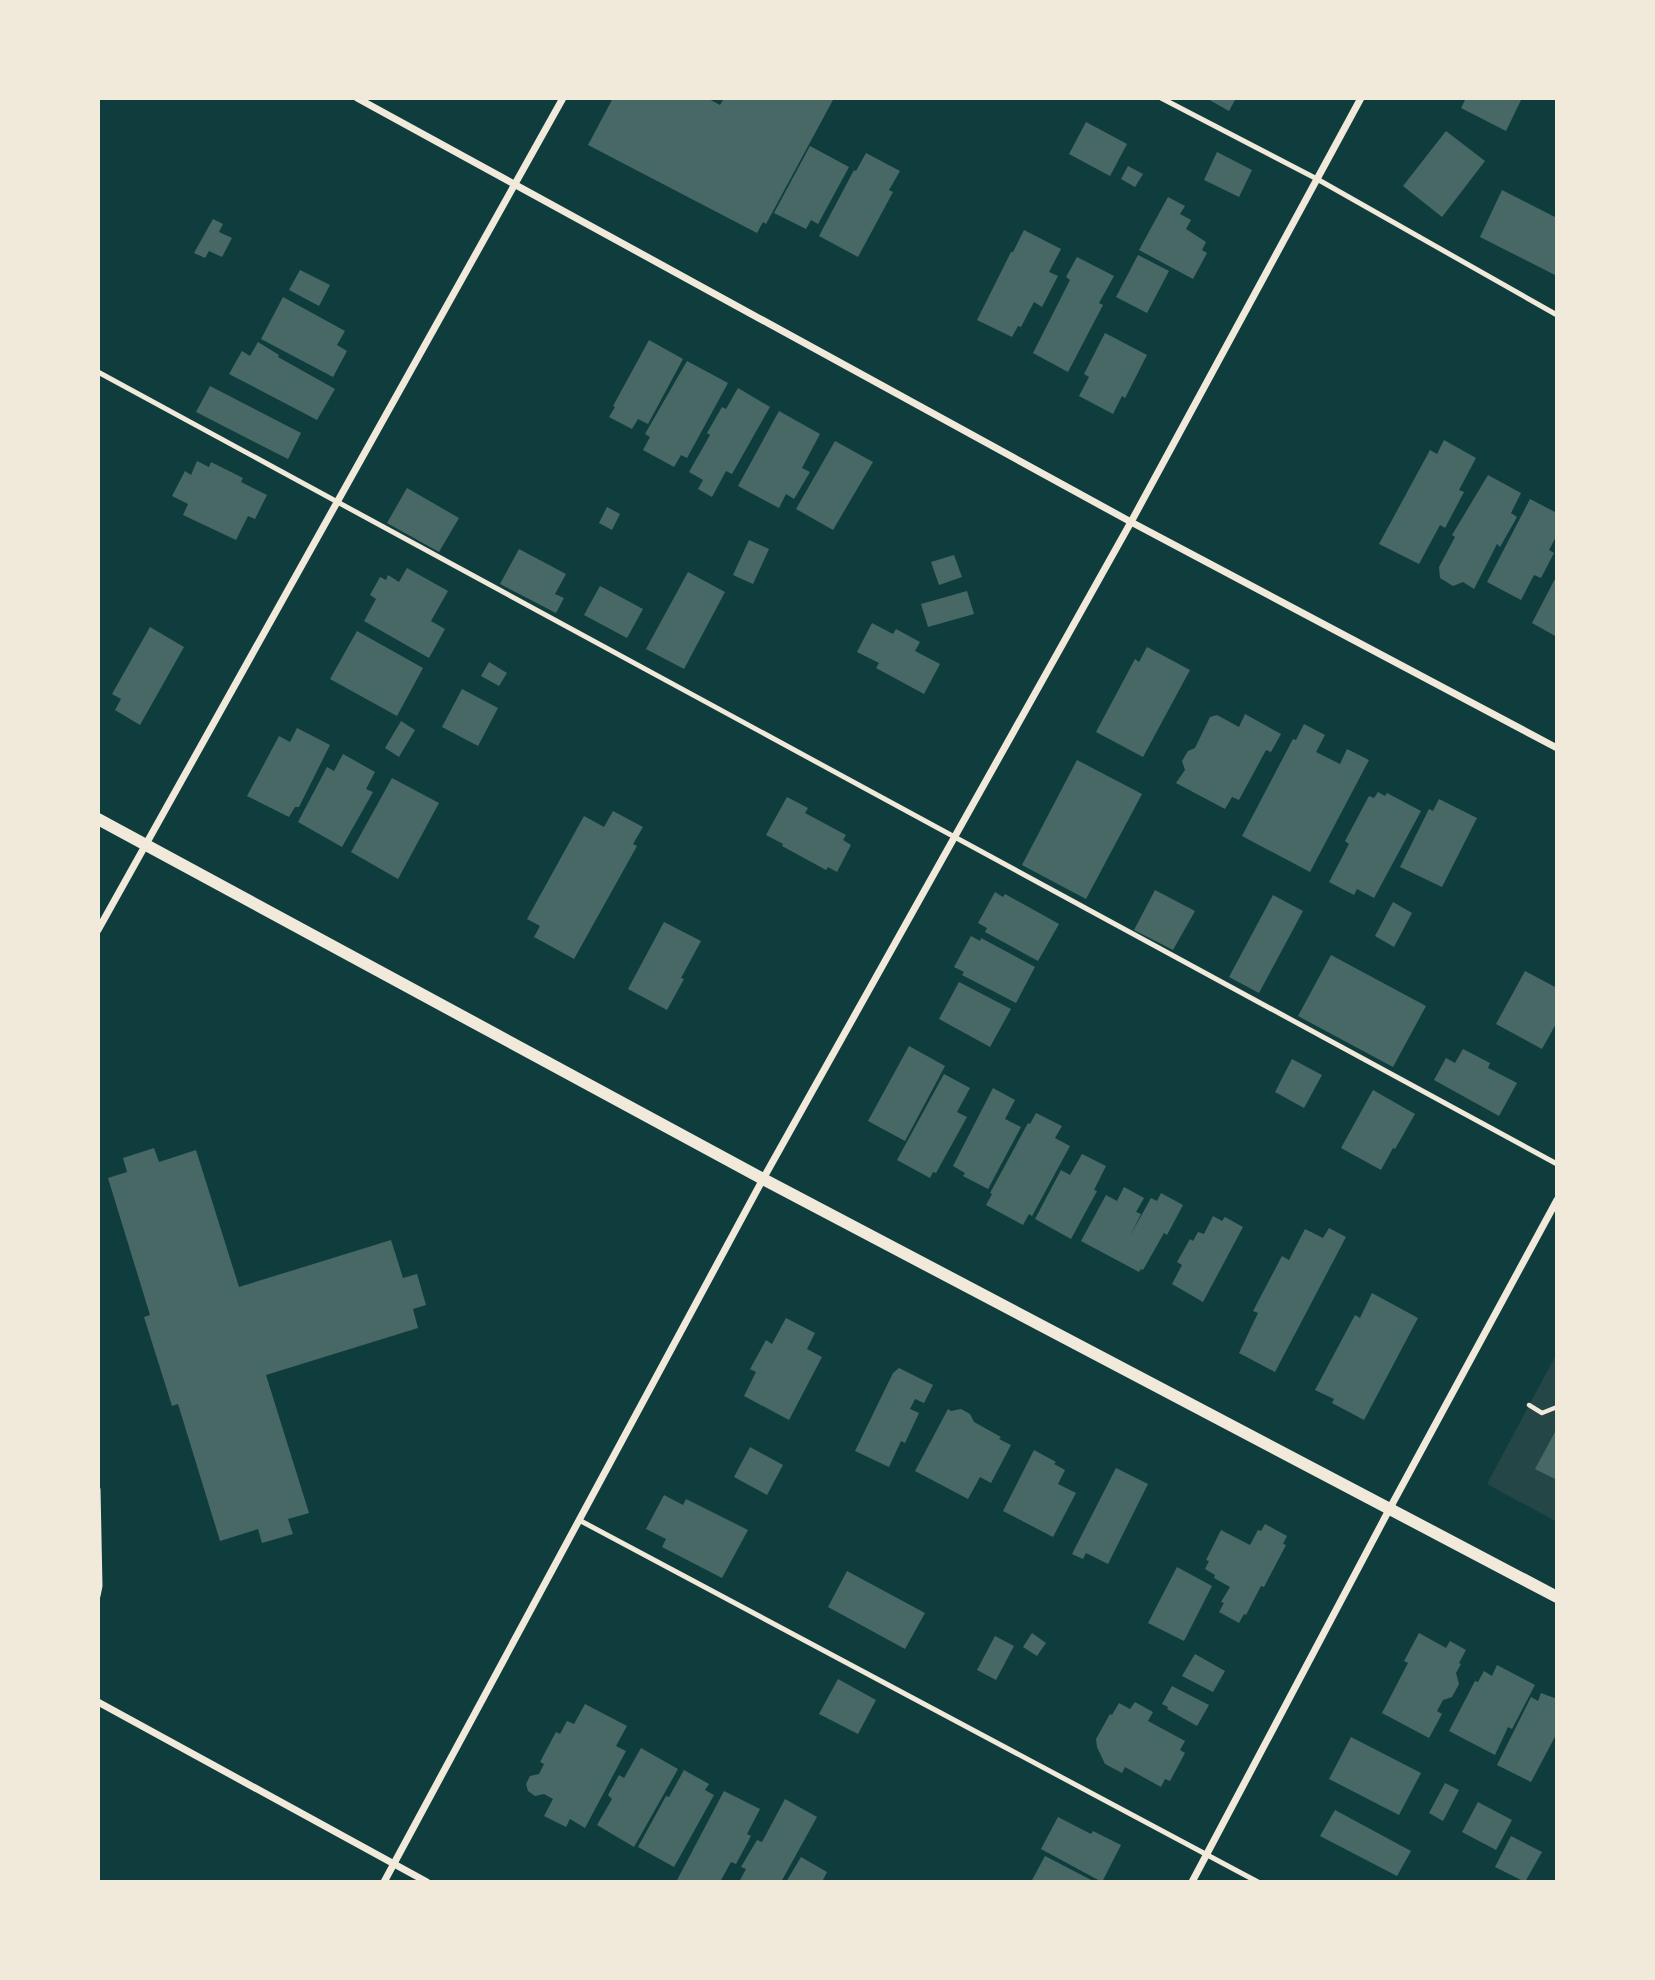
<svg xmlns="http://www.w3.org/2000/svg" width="1655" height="1980" viewBox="0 0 1655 1980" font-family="Karla,sans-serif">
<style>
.green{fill:#244646}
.building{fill:#486865}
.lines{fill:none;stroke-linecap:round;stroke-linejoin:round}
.path{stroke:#f1e9da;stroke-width:4.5}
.service{stroke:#f1e9da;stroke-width:5}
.minor{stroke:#f1e9da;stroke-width:7}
.tertiary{stroke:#f1e9da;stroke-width:12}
</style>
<rect width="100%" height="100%" fill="#0f3d3e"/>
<path class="green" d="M1557,1353V1522L1487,1484Z"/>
<g class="building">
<path d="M613,98H707L720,105L724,98H834L766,224L763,222L757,233L588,145Z"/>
<path d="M1206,98H1236L1229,111Z"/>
<path d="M1466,98H1522L1506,131L1461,108Z"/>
<path d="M1086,122L1127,144L1110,176L1069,154Z"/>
<path d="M1446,131L1485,161L1442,217L1403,186Z"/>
<path d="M810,146L849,167L818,224L811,220L806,229L774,213Z"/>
<path d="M1217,152L1252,170L1239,197L1204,180Z"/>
<path d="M866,153L900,171L889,190L893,192L858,257L819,236L854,170L856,171Z"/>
<path d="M1128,166L1143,174L1135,187L1121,179Z"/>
<path d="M1502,190L1557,218V276L1480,237Z"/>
<path d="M1168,197L1185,206L1180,214L1191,220L1186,229L1206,242L1202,250L1207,253L1193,279L1139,250Z"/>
<path d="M213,219L223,224L219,232L232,238L222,257L209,251L205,258L194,253Z"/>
<path d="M1024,230L1061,249L1049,272L1058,276L1042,307L1034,302L1021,327L1018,326L1012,337L977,320L1011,252H1013Z"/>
<path d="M1138,255L1169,271L1147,313L1116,297Z"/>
<path d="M1077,257L1114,276L1099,303L1103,305L1068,372L1033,353L1070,280L1066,277Z"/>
<path d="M300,270L330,285L319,306L289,290Z"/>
<path d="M283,297L345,331L337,345L347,351L333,377L261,339Z"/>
<path d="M1105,333L1147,355L1125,398L1122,396L1113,414L1079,396L1089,377L1084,374Z"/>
<path d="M649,340L683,359L648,424L638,419L632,429L609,417L615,407L613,406Z"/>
<path d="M258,342L279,355L278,357L335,389L317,420L229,374L242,351L250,356Z"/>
<path d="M687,361L728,383L687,458L681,455L674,467L643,450L650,437L645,434Z"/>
<path d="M210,386L301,433L288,459L196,412Z"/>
<path d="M738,388L770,407L732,474L726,471L712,497L698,489L703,480L689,472L710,435L707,433L722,407L726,409Z"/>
<path d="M779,411L820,434L802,468L810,472L794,499L786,494L779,508L738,486Z"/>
<path d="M1444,440L1476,458L1459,490L1464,492L1445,528L1440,525L1419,564L1379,544L1430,450L1437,454Z"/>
<path d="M835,441L873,462L833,530L796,509Z"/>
<path d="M197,461L209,467L211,462L243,478L241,482L267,495L255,519L248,516L236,540L183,515L188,504L172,496L185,471L191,475Z"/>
<path d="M1488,475L1521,493L1511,513L1517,517L1500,547L1497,544L1474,589L1463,582L1453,586L1440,578L1439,567L1455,537L1452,535Z"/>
<path d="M407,488L459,518L439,552L387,523Z"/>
<path d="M1530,499L1557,513V535L1549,550L1554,553L1541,578L1534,575L1521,600L1487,582Z"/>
<path d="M607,507L620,514L612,530L599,523Z"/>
<path d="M749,540L769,549L753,584L733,575Z"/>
<path d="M519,549L566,574L555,594L564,598L556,613L500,584Z"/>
<path d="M954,555L962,577L939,585L931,562Z"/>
<path d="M407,568L448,591L431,621L445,629L429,658L364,621L376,599L370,595L380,577L386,580L388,575L399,582Z"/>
<path d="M688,572L725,592L684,669L646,649Z"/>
<path d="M1557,575V637L1532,623Z"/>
<path d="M600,586L643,609L627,638L584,615Z"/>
<path d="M967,591L974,614L928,627L921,604Z"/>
<path d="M872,623L893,634L896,629L920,642L915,651L940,664L924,694L876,668L879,663L857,652Z"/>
<path d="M150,627L184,647L140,725L115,710L121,699L112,694Z"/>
<path d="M357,631L423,668L397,716L330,679Z"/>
<path d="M1147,647L1190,670L1143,757L1096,732L1135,659L1139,662Z"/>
<path d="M489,662L507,673L499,686L481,676Z"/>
<path d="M462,689L498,708L478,746L442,727Z"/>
<path d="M1245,714L1281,734L1271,752L1266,750L1239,800L1232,797L1225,809L1176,783L1185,770L1182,761L1188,751L1195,748L1210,717L1217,715L1239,727Z"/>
<path d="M401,721L415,730L399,757L385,748Z"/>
<path d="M1304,724L1325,735L1316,752L1340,764L1347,749L1369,760L1310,872L1242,836L1293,739L1296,740Z"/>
<path d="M297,728L330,745L299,807H295L289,817L247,796L279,736L290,742Z"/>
<path d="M343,754L375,772L366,789L373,792L342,847L298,822L327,767L334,771Z"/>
<path d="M1077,760L1142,794L1086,899L1022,865Z"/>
<path d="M392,778L439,803L398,879L351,852Z"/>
<path d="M1378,792L1385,796L1387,793L1421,811L1374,898L1357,889L1354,895L1329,882L1349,844L1345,841L1369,796L1374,798Z"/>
<path d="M787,797L808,808L805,813L846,835L843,840L851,845L837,872L828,867L826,870L782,846L783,844L766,835Z"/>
<path d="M1439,799L1477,818L1442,887L1400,867L1429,809L1433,811Z"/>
<path d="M613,811L643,827L633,844L637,846L574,959L534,937L540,926L527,919L584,816L604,827Z"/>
<path d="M1155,890L1195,911L1173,950L1134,930Z"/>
<path d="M995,892L1003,897L1005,894L1059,924L1038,961L985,932L987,928L978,923Z"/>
<path d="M1273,895L1303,911L1259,993L1229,977Z"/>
<path d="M1393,902L1412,913L1394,947L1375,936Z"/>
<path d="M664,922L701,941L681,978L684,979L667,1010L628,989Z"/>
<path d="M971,936L980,941L981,938L1035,967L1016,1003L962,975L964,972L954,967Z"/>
<path d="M1331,955L1426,1006L1393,1067L1298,1016Z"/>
<path d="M1525,971L1557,988V1022L1542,1049L1496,1024Z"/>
<path d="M959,982L1011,1009L990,1047L939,1019Z"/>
<path d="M909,1046L945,1066L905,1141L868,1121Z"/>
<path d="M1463,1049L1490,1063L1488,1068L1517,1083L1499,1116L1434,1080L1446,1058L1455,1063Z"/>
<path d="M1292,1059L1322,1075L1304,1108L1275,1092Z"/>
<path d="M944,1074L970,1088L957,1112L967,1117L936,1173L933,1172L930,1178L897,1160Z"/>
<path d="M993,1088L1015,1100L1005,1119L1021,1127L988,1189L963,1176L965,1173L953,1166Z"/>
<path d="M1373,1090L1415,1114L1395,1149L1393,1148L1381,1170L1341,1148Z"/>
<path d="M1036,1113L1062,1126L1055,1138L1070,1146L1032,1216L1029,1214L1023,1225L986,1205L992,1194L990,1193L1028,1123L1030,1124Z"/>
<path d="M154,1148L159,1162L196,1150L239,1287L391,1240L403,1278L417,1274L426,1305L413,1309L418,1328L266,1375L309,1513L288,1519L293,1534L262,1543L258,1529L220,1541L178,1404L172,1406L144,1317L150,1315L108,1178L127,1172L123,1158Z"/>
<path d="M1082,1154L1106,1166L1094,1190L1097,1191L1071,1239L1035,1219L1061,1170L1070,1175Z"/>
<path d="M1124,1187L1144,1198L1136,1212L1141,1214L1130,1236L1151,1198L1157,1201L1161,1193L1183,1205L1167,1235L1164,1233L1143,1270L1141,1269L1139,1272L1081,1241L1106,1195L1117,1201Z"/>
<path d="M1213,1216L1222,1221L1225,1217L1243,1227L1203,1302L1172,1284L1182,1265L1177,1262L1190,1239L1193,1241L1198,1232L1204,1234Z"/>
<path d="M1329,1228L1346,1237L1275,1372L1239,1353L1258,1313L1253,1311L1282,1256L1289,1260L1305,1229L1323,1238Z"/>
<path d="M1372,1293L1418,1318L1364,1420L1332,1403L1334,1399L1315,1390L1355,1315L1360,1318Z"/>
<path d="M786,1318L815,1333L807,1349L822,1357L789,1420L744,1396L756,1372L750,1369L766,1340L772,1344Z"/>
<path d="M899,1368L933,1385L924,1403L915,1399L910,1409L919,1413L905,1443L901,1441L889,1467L855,1451L893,1373Z"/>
<path d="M948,1409L951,1411L961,1409L970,1414L974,1422L1001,1437L999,1439L1011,1445L991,1483L980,1477L968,1499L915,1471Z"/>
<path d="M1555,1432L1557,1433V1480L1535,1469Z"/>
<path d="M750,1447L783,1465L767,1495L734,1477Z"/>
<path d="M1034,1450L1056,1462L1054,1464L1065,1470L1058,1484L1076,1493L1053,1537L1003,1511Z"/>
<path d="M1116,1468L1148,1484L1108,1564L1086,1553L1083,1559L1072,1554Z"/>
<path d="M664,1495L683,1505L686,1499L748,1530L722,1578L662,1547L666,1539L646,1529Z"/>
<path d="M1265,1524L1287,1536L1283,1544L1286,1545L1264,1587L1261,1586L1246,1615L1244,1614L1239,1623L1219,1612L1224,1603L1221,1602L1230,1587L1214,1578L1215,1575L1205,1569L1209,1561L1206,1560L1221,1530L1250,1545L1258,1530L1261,1531Z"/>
<path d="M1177,1567L1212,1586L1184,1641L1148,1623Z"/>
<path d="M847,1571L925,1613L905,1649L828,1607Z"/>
<path d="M1032,1633L1046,1643L1037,1656L1023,1647Z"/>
<path d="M1419,1633L1446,1648L1450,1641L1466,1650L1459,1663L1461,1664L1456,1673L1459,1684L1452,1697L1443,1700L1437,1711L1442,1714L1429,1738L1382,1713L1408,1663L1404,1661Z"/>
<path d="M995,1636L1014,1646L996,1680L977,1670Z"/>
<path d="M1195,1654L1225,1671L1213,1692L1182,1676Z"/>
<path d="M1497,1665L1535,1685L1512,1729L1508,1727L1495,1755L1449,1731L1475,1681L1478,1682L1484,1671L1492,1676Z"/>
<path d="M838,1679L876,1700L858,1734L819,1714Z"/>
<path d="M1172,1686L1209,1705L1197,1726L1167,1709L1168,1707L1162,1704Z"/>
<path d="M1541,1693L1557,1699V1733L1531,1782L1497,1765L1531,1697L1538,1701Z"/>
<path d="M1135,1702L1153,1712L1148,1721L1185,1741L1180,1750L1185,1753L1170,1781L1165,1779L1161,1787L1125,1767L1122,1773L1105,1764L1097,1747L1096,1739L1110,1714L1112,1715L1119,1703L1130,1709Z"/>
<path d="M585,1704L627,1726L616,1746L626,1751L585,1828L570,1819L566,1827L544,1816L553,1799L544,1794L535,1796L528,1791L526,1784L530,1776L539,1774L544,1764L540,1762L556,1732L560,1734L567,1721L574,1724Z"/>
<path d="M1351,1737L1421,1773L1399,1815L1329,1779Z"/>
<path d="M641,1748L678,1769L634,1847L597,1825L612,1799L608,1795L619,1775L624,1778Z"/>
<path d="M684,1770L709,1784L705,1790L714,1795L674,1867L638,1847L666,1796L669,1797Z"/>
<path d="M1445,1783L1459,1790L1443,1821L1429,1813Z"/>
<path d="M724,1791L760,1809L747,1834L751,1836L736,1864L731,1862L720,1882H676Z"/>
<path d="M785,1799L817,1817L781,1882H739L746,1869L741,1867L757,1840L762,1842Z"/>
<path d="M1478,1802L1512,1820L1496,1850L1462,1832Z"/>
<path d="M1335,1810L1411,1851L1397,1876L1320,1836Z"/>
<path d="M1058,1817L1091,1834L1093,1831L1121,1845L1102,1882L1041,1849Z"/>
<path d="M1511,1836L1542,1852L1525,1882L1495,1867Z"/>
<path d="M1045,1856L1095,1882H1031Z"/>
<path d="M801,1857L827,1872L822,1882H786Z"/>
</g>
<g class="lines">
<path class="path" d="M1529,1405L1542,1413L1557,1407"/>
<g class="service">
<path d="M1161,98L1317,179L1557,315"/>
<path d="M98,372L1557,1164"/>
<path d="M98,1489L100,1586L98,1596"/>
<path d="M579,1520L1258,1882"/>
</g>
<g class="minor">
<path d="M357,98L1131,522L1557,748"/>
<path d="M98,930L563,98"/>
<path d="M98,1702L427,1882"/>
<path d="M384,1882L763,1179L1131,522L1361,98"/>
<path d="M1192,1882L1390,1508L1557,1200"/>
</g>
<path class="tertiary" d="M98,819L763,1179L1557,1597"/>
</g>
<rect width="1655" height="1980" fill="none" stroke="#f1e9da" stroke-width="200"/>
</svg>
